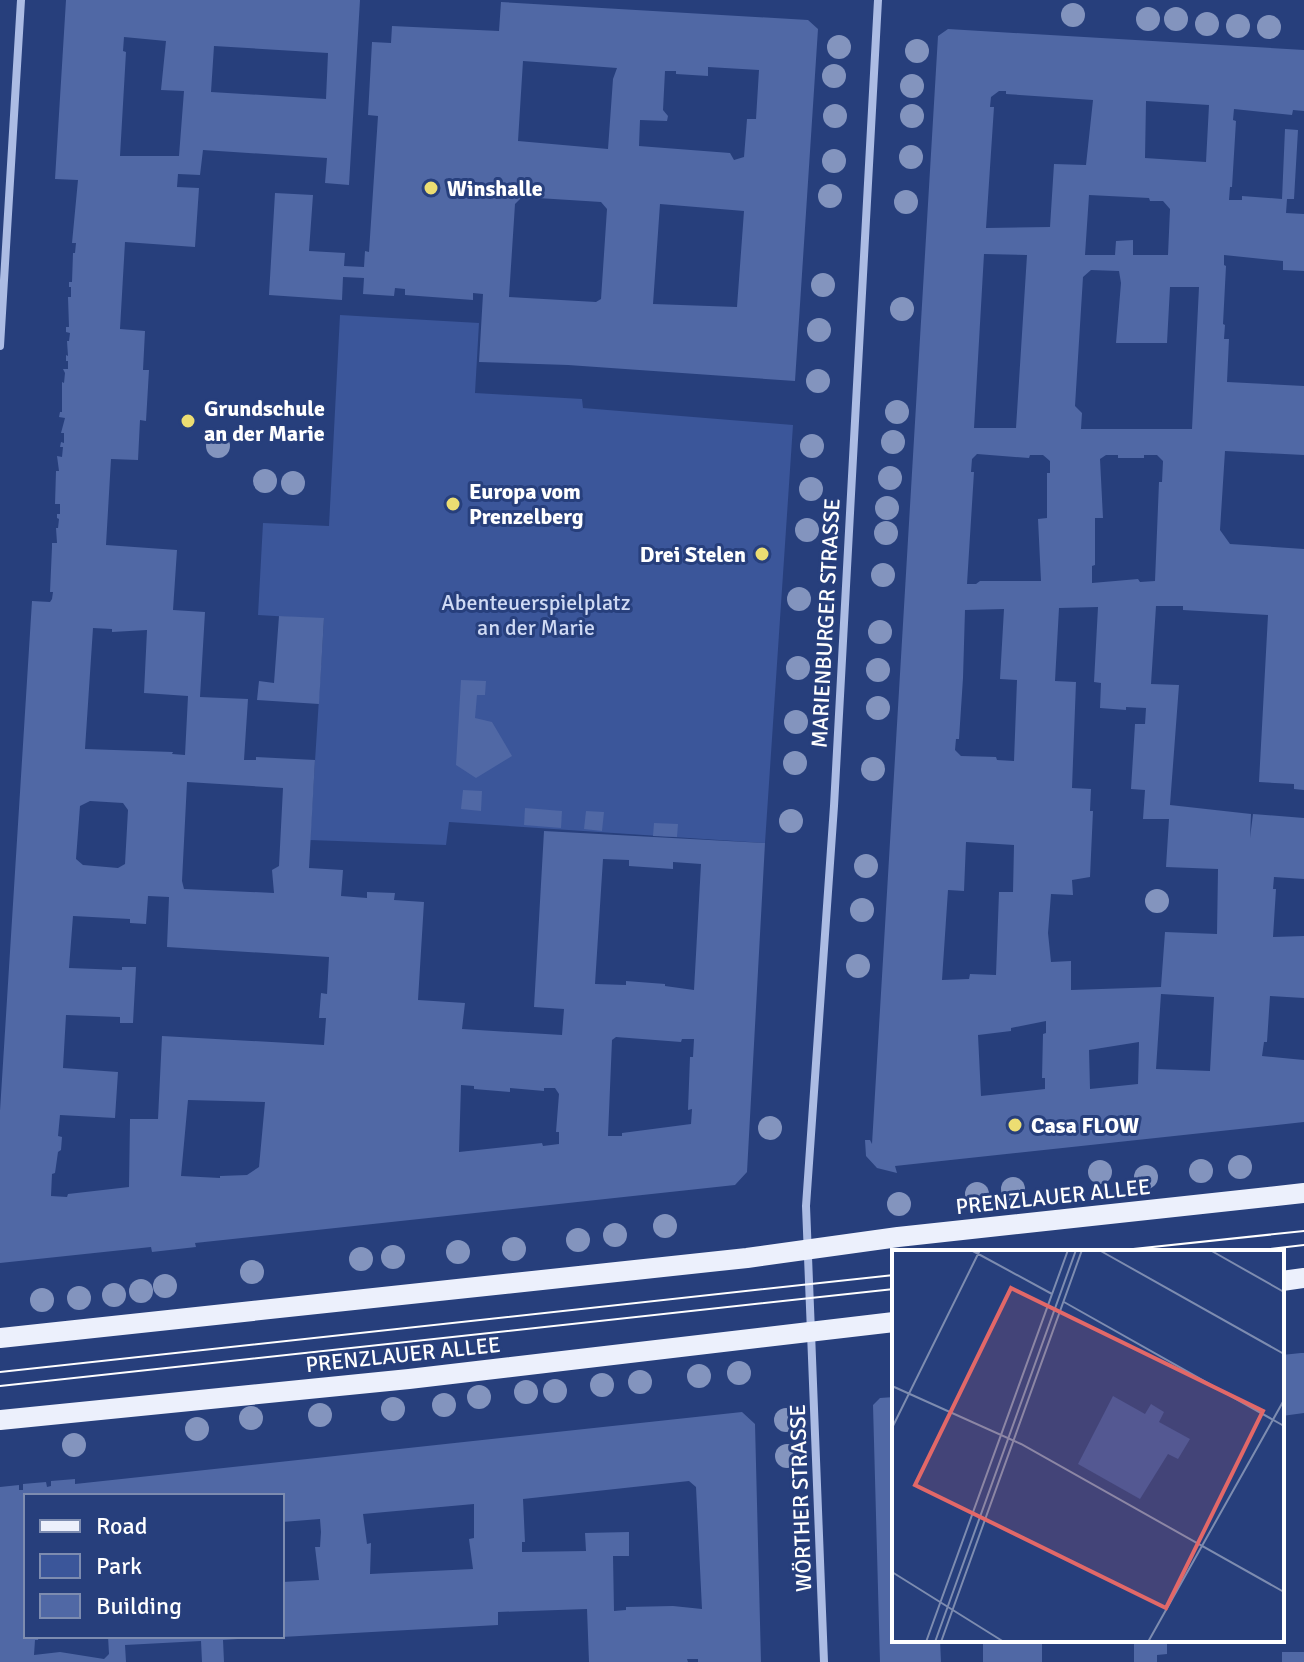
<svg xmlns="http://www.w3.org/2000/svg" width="1304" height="1662" viewBox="0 0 1304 1662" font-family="Signika,sans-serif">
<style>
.green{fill:#3b569a}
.building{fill:#5068a5;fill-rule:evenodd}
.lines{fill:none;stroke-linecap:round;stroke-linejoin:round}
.street{stroke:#acbce4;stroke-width:8}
.primary{stroke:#ecf0fc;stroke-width:20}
.tram{stroke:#fff;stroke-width:2}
.tree{fill:#8394be}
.poi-dot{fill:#ecdd72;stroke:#273f7c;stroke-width:3}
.labels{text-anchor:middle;stroke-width:6;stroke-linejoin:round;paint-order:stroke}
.poi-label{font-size:22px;font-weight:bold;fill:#fff;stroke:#273f7c;text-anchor:start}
.park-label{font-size:22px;fill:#cfdaf4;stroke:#273f7c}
.street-label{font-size:22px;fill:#fff;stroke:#273f7c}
.inset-road{fill:none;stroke:#7d8cb0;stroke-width:2}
.view{fill:#e26868;fill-opacity:0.15;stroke:#e26868;stroke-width:4}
.inset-edge{fill:none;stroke:#fff;stroke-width:4}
</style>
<rect width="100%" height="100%" fill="#273f7c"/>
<path class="green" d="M340,315L479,323L475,393L582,399L583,408L793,425L765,843L449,822L446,845L310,840L324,619L258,615L263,523L329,526Z"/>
<g class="building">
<path d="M66,0H360L349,185L325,183L327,158L203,150L200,175L178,174L177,187L199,188L195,247L125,242L120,329L145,331L143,370H149L146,421L140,420L138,460L111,459L106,545L177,550L173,610L205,612L200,697L248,699L244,760H256V757L315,760L309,868L343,870L341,896L367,898V892L395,893L394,900L424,902L418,1000L465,1003L462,1029L562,1035L564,1009L534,1007L544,831L765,843L747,1172L735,1185L195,1243L196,1247L152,1252L151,1247L0,1263V1111L32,601L50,602L52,599L53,592H50L52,547V543H57L56,528H58L59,519L57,518V514H60V504H55L56,471H59L57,456L62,457L63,447H60L61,442L64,443V433H61L65,418L59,417L60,412H62V382L64,383L65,373L63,369H68V361H66V355L68,356L67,341H69L70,333L66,332V327H69L68,297H71V287H69V282H72L73,253H75L76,243H72L78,180L55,179ZM124,37L166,41L161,90L184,91L179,156H120L126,52L123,51ZM214,46L328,53L326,99L211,92ZM93,628L112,629V632L147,630L144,693L188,696L185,755L172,754L173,752L85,749ZM187,782L283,788L279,866L272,870L274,893L184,889L182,881ZM90,801L123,803L128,810L125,864L118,868L83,865L76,859L80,806ZM603,859L629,860V866L673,869V862L701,864L694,990L665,986V984L626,981V985L595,984ZM148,896L169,897L167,947L329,957L327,994L321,993L319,1018H326L324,1045L162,1036L158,1119H130L129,1187L68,1194L67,1197L51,1196L52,1174L55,1173L58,1152L61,1150L62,1137L58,1136L60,1115L115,1118L118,1072L63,1068L66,1015L120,1017V1023H133L136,967H122V970L69,968L73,916L130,919V923L146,924ZM616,1037L681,1042L682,1039H694L693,1057H690L688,1110L692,1109L691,1124L622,1133V1136H608L612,1040ZM461,1085L474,1086V1089L510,1092V1088L544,1091V1088H555L559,1094L556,1132H559V1144L543,1146L542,1143L459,1152ZM188,1100L265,1102L259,1167L247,1175L220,1176V1178L181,1176Z"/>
<path d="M501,2L808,20L818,29L795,381L568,365L479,362L483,294L473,293V300L405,295V289L395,288L394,296L363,294L364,278L343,277L342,300L269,295L275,193L313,195L309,251L345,253L344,266L364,267L365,251L369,252L378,116L368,115L372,42L391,43L392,26L499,31ZM523,61L617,68L613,79L608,149L518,141ZM708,67L759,70L756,119H747L744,157L734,160L730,153L639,146L640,120L667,121L668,116L663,110L665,71H676V74L708,76ZM522,197L601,202L607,209L601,299L596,302L509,297L515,204ZM660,204L744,211L737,307L653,304Z"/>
<path d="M948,29L1304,50V111L1293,110L1292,115L1234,109L1233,120L1236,121L1232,187H1230L1229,200H1242V196L1282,199L1285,129L1298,130L1294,199H1287L1286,213L1304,214V271L1283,270V261L1224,255V265L1226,266L1223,324L1225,325L1224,339H1229L1227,382L1304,386V455L1225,451L1220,530L1230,544L1304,549V790L1294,789V784L1259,782L1268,615L1183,610V606H1156L1151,684L1179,685L1170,805L1251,814L1250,838L1253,814L1304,818V879L1274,877L1273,889H1276L1273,937L1304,936V998L1270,996L1267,1042H1264L1262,1056L1304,1060V1122L895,1166L897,1173L877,1168L866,1156L865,1140H870L872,1144L938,36ZM999,91H1006V94L1093,100L1086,165L1054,164L1050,227L986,228L994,107H990L991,97ZM1146,101L1209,105L1206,162L1145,158ZM1089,195L1149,198L1150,201H1163L1170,209L1168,255H1133V240L1116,241L1115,255H1085ZM984,254L1027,255L1016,428H974ZM1091,270L1119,271L1121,283L1116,343H1167L1170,287H1199L1192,429H1081L1082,413L1075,406L1083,277ZM977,454L1029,458L1030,455H1043L1050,461V473H1047V518L1038,519L1041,581H980L976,584H967L974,472H971L972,459ZM1106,455H1118V458H1144V455H1157L1163,461L1162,482H1159L1155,581L1140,582L1138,579L1092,583V566L1095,565V518H1103L1100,459ZM1098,607L1094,682L1101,683L1100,708L1126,710V707L1146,708L1145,724H1135L1131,789L1145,790L1143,819H1169L1166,867L1218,869L1217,934L1165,932L1161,987L1071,990V961L1051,962L1048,933L1051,894L1073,895L1072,880L1090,877L1093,811H1090L1091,789L1072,788L1076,682L1055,681L1059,608ZM1004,609L1000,679L1017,680L1014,761L997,760L996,757L961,756L955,750L956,739H959L963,678L965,610ZM966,842L1014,845L1013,892H999L996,975L970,974L969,979L942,980L948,890L964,891ZM1161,994L1214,997L1210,1071L1156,1069ZM1046,1021V1033L1043,1034L1042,1078H1045V1089L981,1096L978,1035L1011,1031V1028ZM1139,1042L1138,1084L1090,1089L1089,1050Z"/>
<path d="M279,616L324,618L319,704L257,700L259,681L274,683Z"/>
<path d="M461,680L486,681L485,695H477L475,718L492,722L512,756L476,778L456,765Z"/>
<path d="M463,790L482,791L481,811L461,809Z"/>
<path d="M525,808L562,811L561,828L524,825Z"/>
<path d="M586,811L604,812L602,831L584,829Z"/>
<path d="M654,823L678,824L677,837L653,836Z"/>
<path d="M1301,1353H1304V1413L1282,1416V1355Z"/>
<path d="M894,1397V1640H940L941,1662H880L873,1405L880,1398Z"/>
<path d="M742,1412L755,1424L761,1662H698V1659H687L688,1662H589L587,1609L498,1612V1625L282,1637V1582L319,1580L315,1547H320L321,1532L320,1519L282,1522V1496H26V1636H39L38,1640H35L34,1655L60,1652L104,1659L109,1654L108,1636H253V1638L223,1640L224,1662H202L201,1641L125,1645L126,1662H0V1487L19,1485V1490H23V1484L46,1482L47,1487L51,1486V1481L75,1479V1484ZM689,1481L696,1487L702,1609L673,1606L626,1607V1610L614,1611L613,1556H629V1532L585,1533L586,1551L522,1552V1542H525L523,1499ZM474,1504V1538L469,1539L473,1569L370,1574L371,1543L367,1544L363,1514Z"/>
<rect x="983" y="1640" width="59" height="22"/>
<path d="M1134,1640H1167V1654L1157,1655V1662H1134Z"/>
<rect x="1282" y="1652" width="22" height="10"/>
</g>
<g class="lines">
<g class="street">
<path d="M0,346L21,0"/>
<path d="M824,1662L806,1206L834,806L878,0"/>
</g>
<g class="primary">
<path d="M1282,1281L1304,1278"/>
<path d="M0,1338L747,1258L898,1237L1304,1193"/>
<path d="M0,1420L409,1379L894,1322"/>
</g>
<g class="tram">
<path d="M1105,1252L1304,1231"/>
<path d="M1244,1252L1304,1245"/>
<path d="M0,1372L894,1275"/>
<path d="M0,1386L894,1289"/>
</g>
</g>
<g class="tree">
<circle cx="1073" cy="15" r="12"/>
<circle cx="1148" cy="19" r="12"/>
<circle cx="1176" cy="19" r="12"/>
<circle cx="1207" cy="24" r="12"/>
<circle cx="1238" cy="26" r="12"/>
<circle cx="1269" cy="27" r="12"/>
<circle cx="839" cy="47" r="12"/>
<circle cx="917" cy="51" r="12"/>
<circle cx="834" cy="76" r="12"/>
<circle cx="912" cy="86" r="12"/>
<circle cx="835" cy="116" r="12"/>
<circle cx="912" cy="116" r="12"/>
<circle cx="911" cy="157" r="12"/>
<circle cx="834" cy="161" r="12"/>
<circle cx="830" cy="196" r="12"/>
<circle cx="906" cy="202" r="12"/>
<circle cx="823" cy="285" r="12"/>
<circle cx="902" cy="309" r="12"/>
<circle cx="819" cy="330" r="12"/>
<circle cx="818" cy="381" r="12"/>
<circle cx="897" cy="412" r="12"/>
<circle cx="893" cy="442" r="12"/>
<circle cx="218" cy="446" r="12"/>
<circle cx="812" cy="446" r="12"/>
<circle cx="890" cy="478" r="12"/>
<circle cx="265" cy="481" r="12"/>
<circle cx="293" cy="483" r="12"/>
<circle cx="811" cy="489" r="12"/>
<circle cx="887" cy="508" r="12"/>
<circle cx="807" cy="530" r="12"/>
<circle cx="886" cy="533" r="12"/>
<circle cx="883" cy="575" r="12"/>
<circle cx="799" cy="599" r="12"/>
<circle cx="880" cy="632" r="12"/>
<circle cx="798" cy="668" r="12"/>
<circle cx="878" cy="670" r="12"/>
<circle cx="878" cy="708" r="12"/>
<circle cx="796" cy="722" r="12"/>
<circle cx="795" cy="763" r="12"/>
<circle cx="873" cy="769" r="12"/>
<circle cx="791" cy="821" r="12"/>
<circle cx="866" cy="866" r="12"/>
<circle cx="1157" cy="901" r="12"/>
<circle cx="862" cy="910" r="12"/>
<circle cx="858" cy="966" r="12"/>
<circle cx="770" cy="1128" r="12"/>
<circle cx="1240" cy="1167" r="12"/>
<circle cx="1201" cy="1171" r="12"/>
<circle cx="1100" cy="1172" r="12"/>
<circle cx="1146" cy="1177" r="12"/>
<circle cx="1013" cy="1189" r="12"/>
<circle cx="977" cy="1194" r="12"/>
<circle cx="899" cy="1204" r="12"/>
<circle cx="665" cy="1226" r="12"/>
<circle cx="615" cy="1235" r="12"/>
<circle cx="578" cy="1240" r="12"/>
<circle cx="514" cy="1249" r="12"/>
<circle cx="458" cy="1252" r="12"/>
<circle cx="393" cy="1257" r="12"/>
<circle cx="361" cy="1259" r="12"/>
<circle cx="252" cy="1272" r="12"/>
<circle cx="165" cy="1286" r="12"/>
<circle cx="141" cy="1291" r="12"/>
<circle cx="114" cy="1295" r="12"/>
<circle cx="79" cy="1298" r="12"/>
<circle cx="42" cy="1300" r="12"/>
<circle cx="739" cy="1373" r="12"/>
<circle cx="699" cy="1376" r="12"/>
<circle cx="640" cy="1382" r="12"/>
<circle cx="602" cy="1385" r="12"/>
<circle cx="555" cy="1391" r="12"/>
<circle cx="526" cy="1392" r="12"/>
<circle cx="479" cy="1397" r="12"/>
<circle cx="444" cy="1405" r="12"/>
<circle cx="393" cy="1409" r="12"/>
<circle cx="320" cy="1415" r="12"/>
<circle cx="251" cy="1418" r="12"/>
<circle cx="786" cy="1420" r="12"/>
<circle cx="197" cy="1429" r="12"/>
<circle cx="74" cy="1445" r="12"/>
<circle cx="787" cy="1456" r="12"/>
</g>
<g class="poi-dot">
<circle cx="431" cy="188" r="8"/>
<circle cx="188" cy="421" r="8"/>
<circle cx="453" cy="504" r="8"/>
<circle cx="762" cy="554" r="8"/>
<circle cx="1015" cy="1125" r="8"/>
</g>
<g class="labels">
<g class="poi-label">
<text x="447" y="196">Winshalle</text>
<text x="204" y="416">Grundschule<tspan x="204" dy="25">an der Marie</tspan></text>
<text x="469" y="499">Europa vom<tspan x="469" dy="25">Prenzelberg</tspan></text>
<text x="746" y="562" text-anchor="end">Drei Stelen</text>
<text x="1031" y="1133">Casa FLOW</text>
</g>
<g class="park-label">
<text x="536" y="610">Abenteuerspielplatz<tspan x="536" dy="25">an der Marie</tspan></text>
</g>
<g class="street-label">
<text transform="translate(825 623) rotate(-87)" y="8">MARIENBURGER STRASSE</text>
<text transform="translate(1053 1196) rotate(-6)" y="8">PRENZLAUER ALLEE</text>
<text transform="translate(403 1354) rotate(-6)" y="8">PRENZLAUER ALLEE</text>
<text transform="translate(800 1498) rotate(-92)" y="8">WÖRTHER STRASSE</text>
</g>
</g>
<g transform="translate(892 1250)">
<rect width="392" height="392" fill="#273f7c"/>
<path d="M221,146L253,164L259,154L272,162L267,172L298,189L286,209L276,204L248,249L186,214Z" fill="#3b569a"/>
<path class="inset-road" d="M79,0L160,44M207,0L392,104M318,0L392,42M172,52L392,176M0,136L129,194L392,342M0,178L88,0M0,322L112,392M34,392L176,0M43,392L184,0M49,392L190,0M256,392L392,150"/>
<path class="view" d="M119,38L371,161L274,358L23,235Z"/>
<rect width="392" height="392" class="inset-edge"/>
</g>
<rect x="24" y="1494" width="260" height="144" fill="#273f7c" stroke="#7d8cb0" stroke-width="2"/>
<rect x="40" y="1520" width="40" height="12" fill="#ecf0fc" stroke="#7d8cb0" stroke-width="2"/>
<text x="96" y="1534" font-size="24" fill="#ffffff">Road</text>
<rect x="40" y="1554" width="40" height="24" fill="#3b569a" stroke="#7d8cb0" stroke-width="2"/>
<text x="96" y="1574" font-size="24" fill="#ffffff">Park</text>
<rect x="40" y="1594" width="40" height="24" fill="#5068a5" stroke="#7d8cb0" stroke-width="2"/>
<text x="96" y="1614" font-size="24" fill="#ffffff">Building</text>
</svg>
